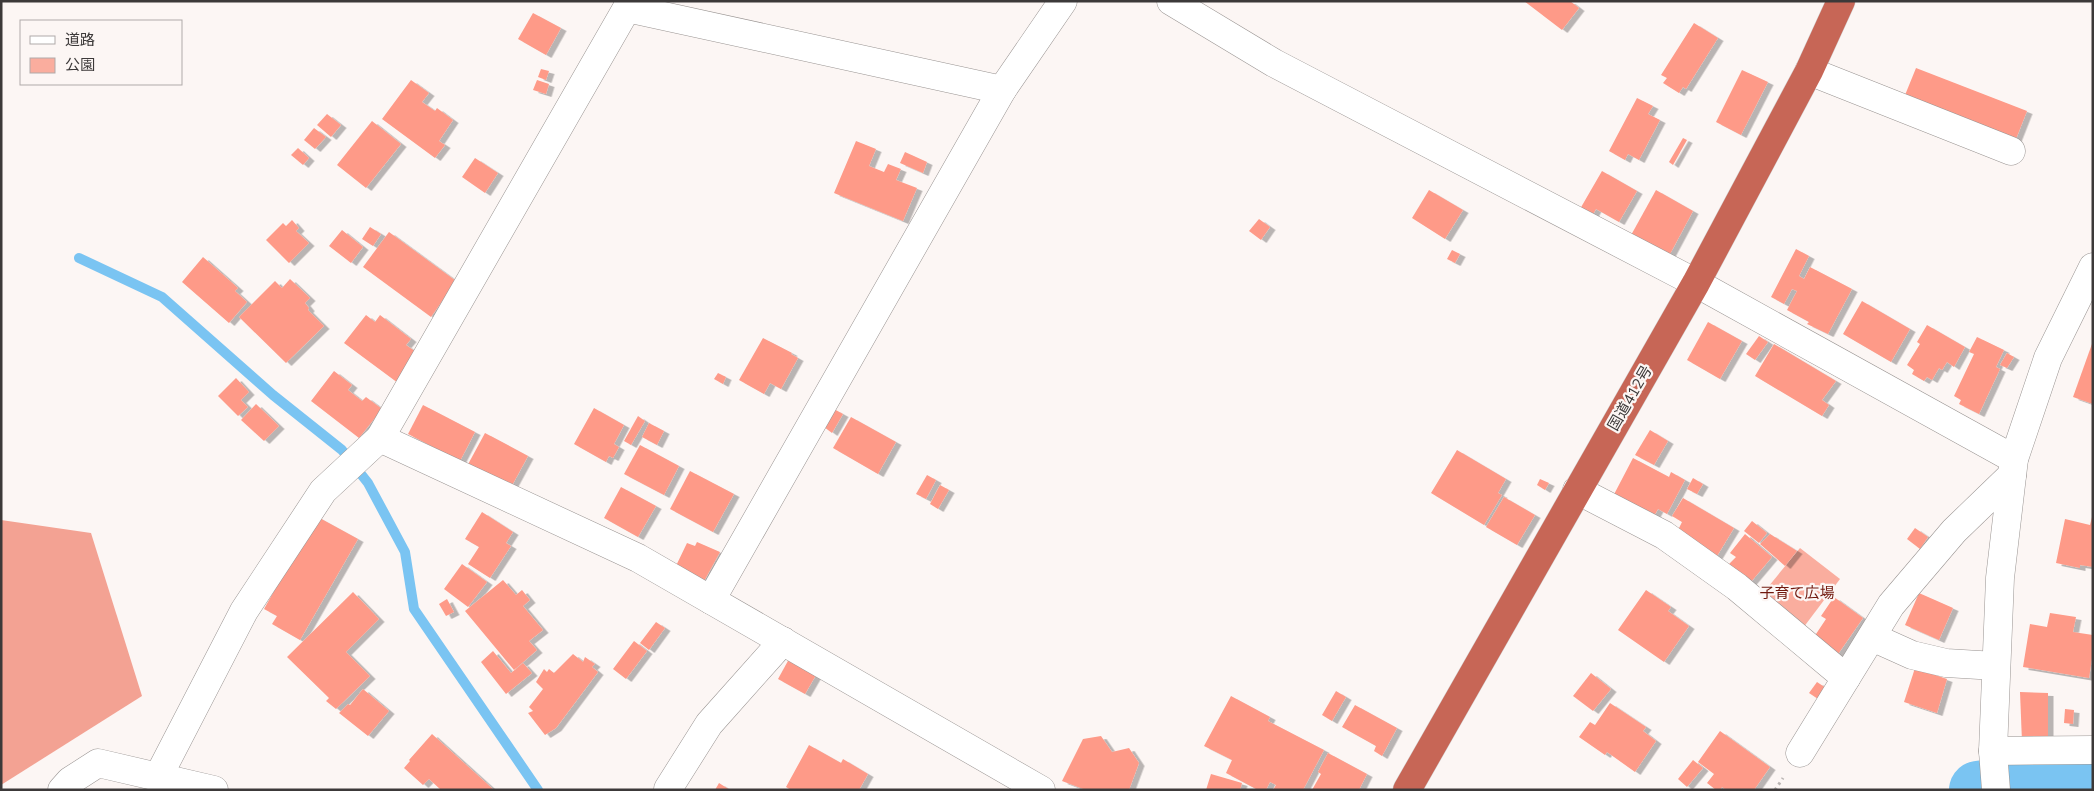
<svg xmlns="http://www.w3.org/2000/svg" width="2094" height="791" viewBox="0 0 2094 791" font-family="'Nunito Sans','Noto Sans JP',sans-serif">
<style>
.green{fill:#faad9e}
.forest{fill:#f3a293}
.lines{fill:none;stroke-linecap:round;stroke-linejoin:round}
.stream{stroke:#7ac4f2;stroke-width:10}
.river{stroke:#7ac4f2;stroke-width:58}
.building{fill:#fe9a88;filter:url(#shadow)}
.minor-casing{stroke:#999492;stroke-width:29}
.highway-casing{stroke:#d4d3d3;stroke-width:29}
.path{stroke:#bab5b3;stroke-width:3;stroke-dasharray:2.5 4;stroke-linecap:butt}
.minor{stroke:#fff;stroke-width:28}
.highway{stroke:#c76656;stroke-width:28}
.labels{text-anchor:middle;stroke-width:4.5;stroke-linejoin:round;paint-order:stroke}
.street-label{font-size:15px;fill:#3c3939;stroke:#fcf6f4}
.park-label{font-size:15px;fill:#70180d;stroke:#fcf6f4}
</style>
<defs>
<filter id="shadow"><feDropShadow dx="5.5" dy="3" stdDeviation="0" flood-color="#0004"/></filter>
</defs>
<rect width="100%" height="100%" fill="#fcf6f4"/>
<path class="green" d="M1800,548L1840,579L1800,632L1759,598Z"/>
<path class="forest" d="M1,520L91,533L142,696L1,785Z"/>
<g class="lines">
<path class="stream" d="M79,258L162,297L273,395L342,450L368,483L405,552L414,609L538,790"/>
<path class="river" d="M1978,790L2046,780L2093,781"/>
</g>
<g class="building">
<path d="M1524,1H1570L1579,8L1562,30Z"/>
<path d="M533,13L561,28L546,55L518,39Z"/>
<path d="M1694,23L1718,38L1686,89L1683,87L1679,93L1663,83L1667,78L1661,75Z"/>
<path d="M1916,68L2027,111L2014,144L1903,100Z"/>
<path d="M541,69L549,71L546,80L538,77Z"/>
<path d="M1742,70L1768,82L1741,135L1716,122Z"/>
<path d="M411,80L429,93L422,102L435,111L437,108L453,120L439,141L445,145L435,158L382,119Z"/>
<path d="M537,80L549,84L546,94L533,90Z"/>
<path d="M1637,98L1653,106L1648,114L1660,120L1639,160L1628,154L1625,160L1609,151Z"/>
<path d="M327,114L341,125L331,137L317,125Z"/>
<path d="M372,121L401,144L366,188L337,165Z"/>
<path d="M314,128L326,137L315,149L304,140Z"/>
<path d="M1683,138L1687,140L1673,165L1669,162Z"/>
<path d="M856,141L876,149L869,166L884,172L888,164L901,169L896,180L917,188L903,221L834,193Z"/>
<path d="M298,148L309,158L303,165L291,155Z"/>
<path d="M905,152L927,162L923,173L900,163Z"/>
<path d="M475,158L498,173L485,193L462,177Z"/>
<path d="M1602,171L1637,191L1619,222L1596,209L1592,216L1580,209Z"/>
<path d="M1429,190L1463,210L1445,239L1412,218Z"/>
<path d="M1656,190L1693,211L1670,254L1630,237Z"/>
<path d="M1259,219L1270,227L1261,240L1249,231Z"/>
<path d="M292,220L299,228L296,231L309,243L289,263L266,240L283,223L286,226Z"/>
<path d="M370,227L381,234L373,246L362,239Z"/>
<path d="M342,230L363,247L351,263L329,246Z"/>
<path d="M389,232L456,281L431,317L363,267Z"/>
<path d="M1796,249L1809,256L1799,276L1804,279L1810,267L1852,289L1828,334L1807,324L1809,322L1787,310L1797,291L1792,289L1784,304L1771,297Z"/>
<path d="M1452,250L1460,254L1455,263L1447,259Z"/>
<path d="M203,257L238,288L235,291L247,302L229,323L182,282Z"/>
<path d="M290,279L310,298L305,303L309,308L308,310L324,326L286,363L239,317L275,281L282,288Z"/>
<path d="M1862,301L1910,329L1891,362L1843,334Z"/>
<path d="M366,315L375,322L380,315L411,339L406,345L419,354L398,383L344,343Z"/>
<path d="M1708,322L1742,341L1720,379L1687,360Z"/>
<path d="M1927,325L1965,347L1954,367L1947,362L1942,370L1939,368L1932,380L1927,377L1924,381L1912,374L1914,370L1907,365L1920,344L1917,342Z"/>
<path d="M1759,336L1768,342L1755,360L1746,354Z"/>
<path d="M1977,337L2004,350L1996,367L2000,369L1979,414L1959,404L1961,400L1954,396L1974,354L1969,352Z"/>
<path d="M763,338L792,353L791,354L798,358L781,389L770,383L764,394L739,380Z"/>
<path d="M2093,341V404L2073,397Z"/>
<path d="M1774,344L1836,381L1822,400L1829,405L1822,416L1755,376Z"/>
<path d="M2007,353L2014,357L2007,368L2000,365Z"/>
<path d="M334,371L352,385L348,390L362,401L366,397L382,409L359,438L311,401Z"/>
<path d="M718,373L726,377L723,384L714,379Z"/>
<path d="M236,378L249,392L241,400L248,407L238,416L218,396Z"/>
<path d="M256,404L279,426L264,441L241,420Z"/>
<path d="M423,405L475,432L460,461L408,434Z"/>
<path d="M594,408L624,425L614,444L619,447L613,458L609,456L606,462L574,444Z"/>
<path d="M834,409L843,414L832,433L824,427Z"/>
<path d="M638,416L645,421L631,445L624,441Z"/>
<path d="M851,417L896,442L878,474L833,448Z"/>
<path d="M649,423L664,431L657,445L642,437Z"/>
<path d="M1650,430L1668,441L1654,465L1635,455Z"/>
<path d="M485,433L528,456L509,491L466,468Z"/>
<path d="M640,445L679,466L664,495L624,474Z"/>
<path d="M1457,450L1506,479L1498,493L1502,495L1484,525L1431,493Z"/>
<path d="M1633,458L1669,477L1671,472L1685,480L1667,514L1658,509L1653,518L1610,502Z"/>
<path d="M690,471L734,494L713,532L670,509Z"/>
<path d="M927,475L936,480L926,499L916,494Z"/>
<path d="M1693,478L1703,484L1697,494L1687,489Z"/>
<path d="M1540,479L1549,483L1545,490L1537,485Z"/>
<path d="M940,485L949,490L938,509L930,504Z"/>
<path d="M621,487L656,506L638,537L604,518Z"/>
<path d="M1504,497L1535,515L1517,545L1486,527Z"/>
<path d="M1683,498L1734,528L1714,561L1677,532L1682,522L1672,516Z"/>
<path d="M482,512L513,532L506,543L511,546L490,578L468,564L479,547L465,539Z"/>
<path d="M316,516L358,539L300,640L272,624L277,616L264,609Z"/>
<path d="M2092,517L2093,567L2080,565V568L2056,563L2065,519L2090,525Z"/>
<path d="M1752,521L1767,533L1759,543L1744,531Z"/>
<path d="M1915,528L1928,537L1920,549L1907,539Z"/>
<path d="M1745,534L1772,557L1750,583L1729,564L1736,557L1730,553Z"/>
<path d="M1770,534L1797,551L1785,566L1760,544Z"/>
<path d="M697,542L720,552L703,583L674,570L687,543L695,546Z"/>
<path d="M462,564L487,582L468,607L444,589Z"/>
<path d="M503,580L516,595L522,590L530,600L523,606L543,630L529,641L537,650L514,670L465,611Z"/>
<path d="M1646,590L1671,607L1668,611L1689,626L1664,662L1618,630Z"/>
<path d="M353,592L379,619L346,652L370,676L336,709L326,701L329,698L287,657Z"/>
<path d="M1919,593L1953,608L1939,640L1905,625Z"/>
<path d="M1834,597L1863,618L1836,657L1812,640L1826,619L1821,616Z"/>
<path d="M447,599L454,612L446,616L439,604Z"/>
<path d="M2050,613L2076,617L2073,632L2093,635V652L2089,678L2023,667L2030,624L2047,627Z"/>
<path d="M656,622L665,628L649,650L640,643Z"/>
<path d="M634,641L647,651L626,679L613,669Z"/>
<path d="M493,651L511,673L523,663L532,673L506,694L481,662Z"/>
<path d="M573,654L583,662L585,657L595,664L592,667L598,672L556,728L545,735L528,713L533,711L529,707L543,689L536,682L544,669L547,672L549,669L554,673Z"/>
<path d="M789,659L816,675L805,694L778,679Z"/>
<path d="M1915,668L1947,679L1937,713L1904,702Z"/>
<path d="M1591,673L1611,689L1593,711L1573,696Z"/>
<path d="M1817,682L1826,688L1818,699L1809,693Z"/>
<path d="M363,689L389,711L368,736L339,713L348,704L350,705Z"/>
<path d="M1336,691L1346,697L1332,721L1322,715Z"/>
<path d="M2020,692L2048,693V742H2022Z"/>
<path d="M1231,696L1270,717L1268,721L1324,750L1303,790H1273L1276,785L1270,782L1266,790H1258L1226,773L1232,760L1204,746Z"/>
<path d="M1610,703L1646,727L1643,731L1656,741L1635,772L1607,752L1605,755L1579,737L1590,722L1595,725Z"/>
<path d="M1355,705L1397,728L1382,756L1374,751L1376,746L1342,727Z"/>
<path d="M2065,709L2074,710L2073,724L2064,723Z"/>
<path d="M1720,731L1770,767L1754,790H1726L1722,787L1720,790H1716L1707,783L1714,774L1698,762Z"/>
<path d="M432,734L494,790H441L429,779L423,785L404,768L410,761L409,760Z"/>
<path d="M1101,736L1112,752L1129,748L1139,763L1129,790H1086L1062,781L1083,739Z"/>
<path d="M809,745L841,763L843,759L868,774L859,790H791L786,787Z"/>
<path d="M1328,753L1367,774L1359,790H1312L1321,774L1318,772Z"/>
<path d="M1693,760L1703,768L1687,787L1678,779Z"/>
<path d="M1211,774L1242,783L1240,790H1206Z"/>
<path d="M719,783L730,790H715Z"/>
</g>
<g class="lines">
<defs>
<g id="minor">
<path d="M631,1L380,438L638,558L1041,790"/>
<path d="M1171,1L1274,63L1696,283L2014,459"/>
<path d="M627,8L1002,90"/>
<path d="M1809,71L2011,151"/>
<path d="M1577,490L1664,535L1737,587L1846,678"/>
<path d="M711,600L1002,90L1063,1"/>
<path d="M1872,637L1912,655L1946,663L1996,666"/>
<path d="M1993,751L2093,750"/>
<path d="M1800,753L1891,605L1954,531L2012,475"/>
<path d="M158,777L244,611L323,491L380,438"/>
<path d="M668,789L709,724L783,641"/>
<path d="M62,790L70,781L98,763L214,790"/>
<path d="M1996,790L1993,751L2000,578L2014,459L2048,358L2093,267"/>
</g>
<path id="highway" d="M1407,790L1696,283L1809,71L1841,1"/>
</defs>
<use href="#minor" class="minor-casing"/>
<use href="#highway" class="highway-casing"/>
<path class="path" d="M1775,790L1783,778"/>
<use href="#minor" class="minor"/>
<use href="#highway" class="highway"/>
</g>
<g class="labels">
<g class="street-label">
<text transform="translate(1630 398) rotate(-60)" y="5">国道412号</text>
</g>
<g class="park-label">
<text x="1797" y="598">子育て広場</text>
</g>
</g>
<rect width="2094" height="791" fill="none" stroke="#3c3939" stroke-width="5"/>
<rect x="20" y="20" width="162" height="65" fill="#fcf6f4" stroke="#afaaa9"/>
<rect x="30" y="36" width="25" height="8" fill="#ffffff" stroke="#afaaa9"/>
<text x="65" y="45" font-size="15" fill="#3c3939">道路</text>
<rect x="30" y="58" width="25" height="15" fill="#faad9e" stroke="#afaaa9"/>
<text x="65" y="70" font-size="15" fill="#3c3939">公園</text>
</svg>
